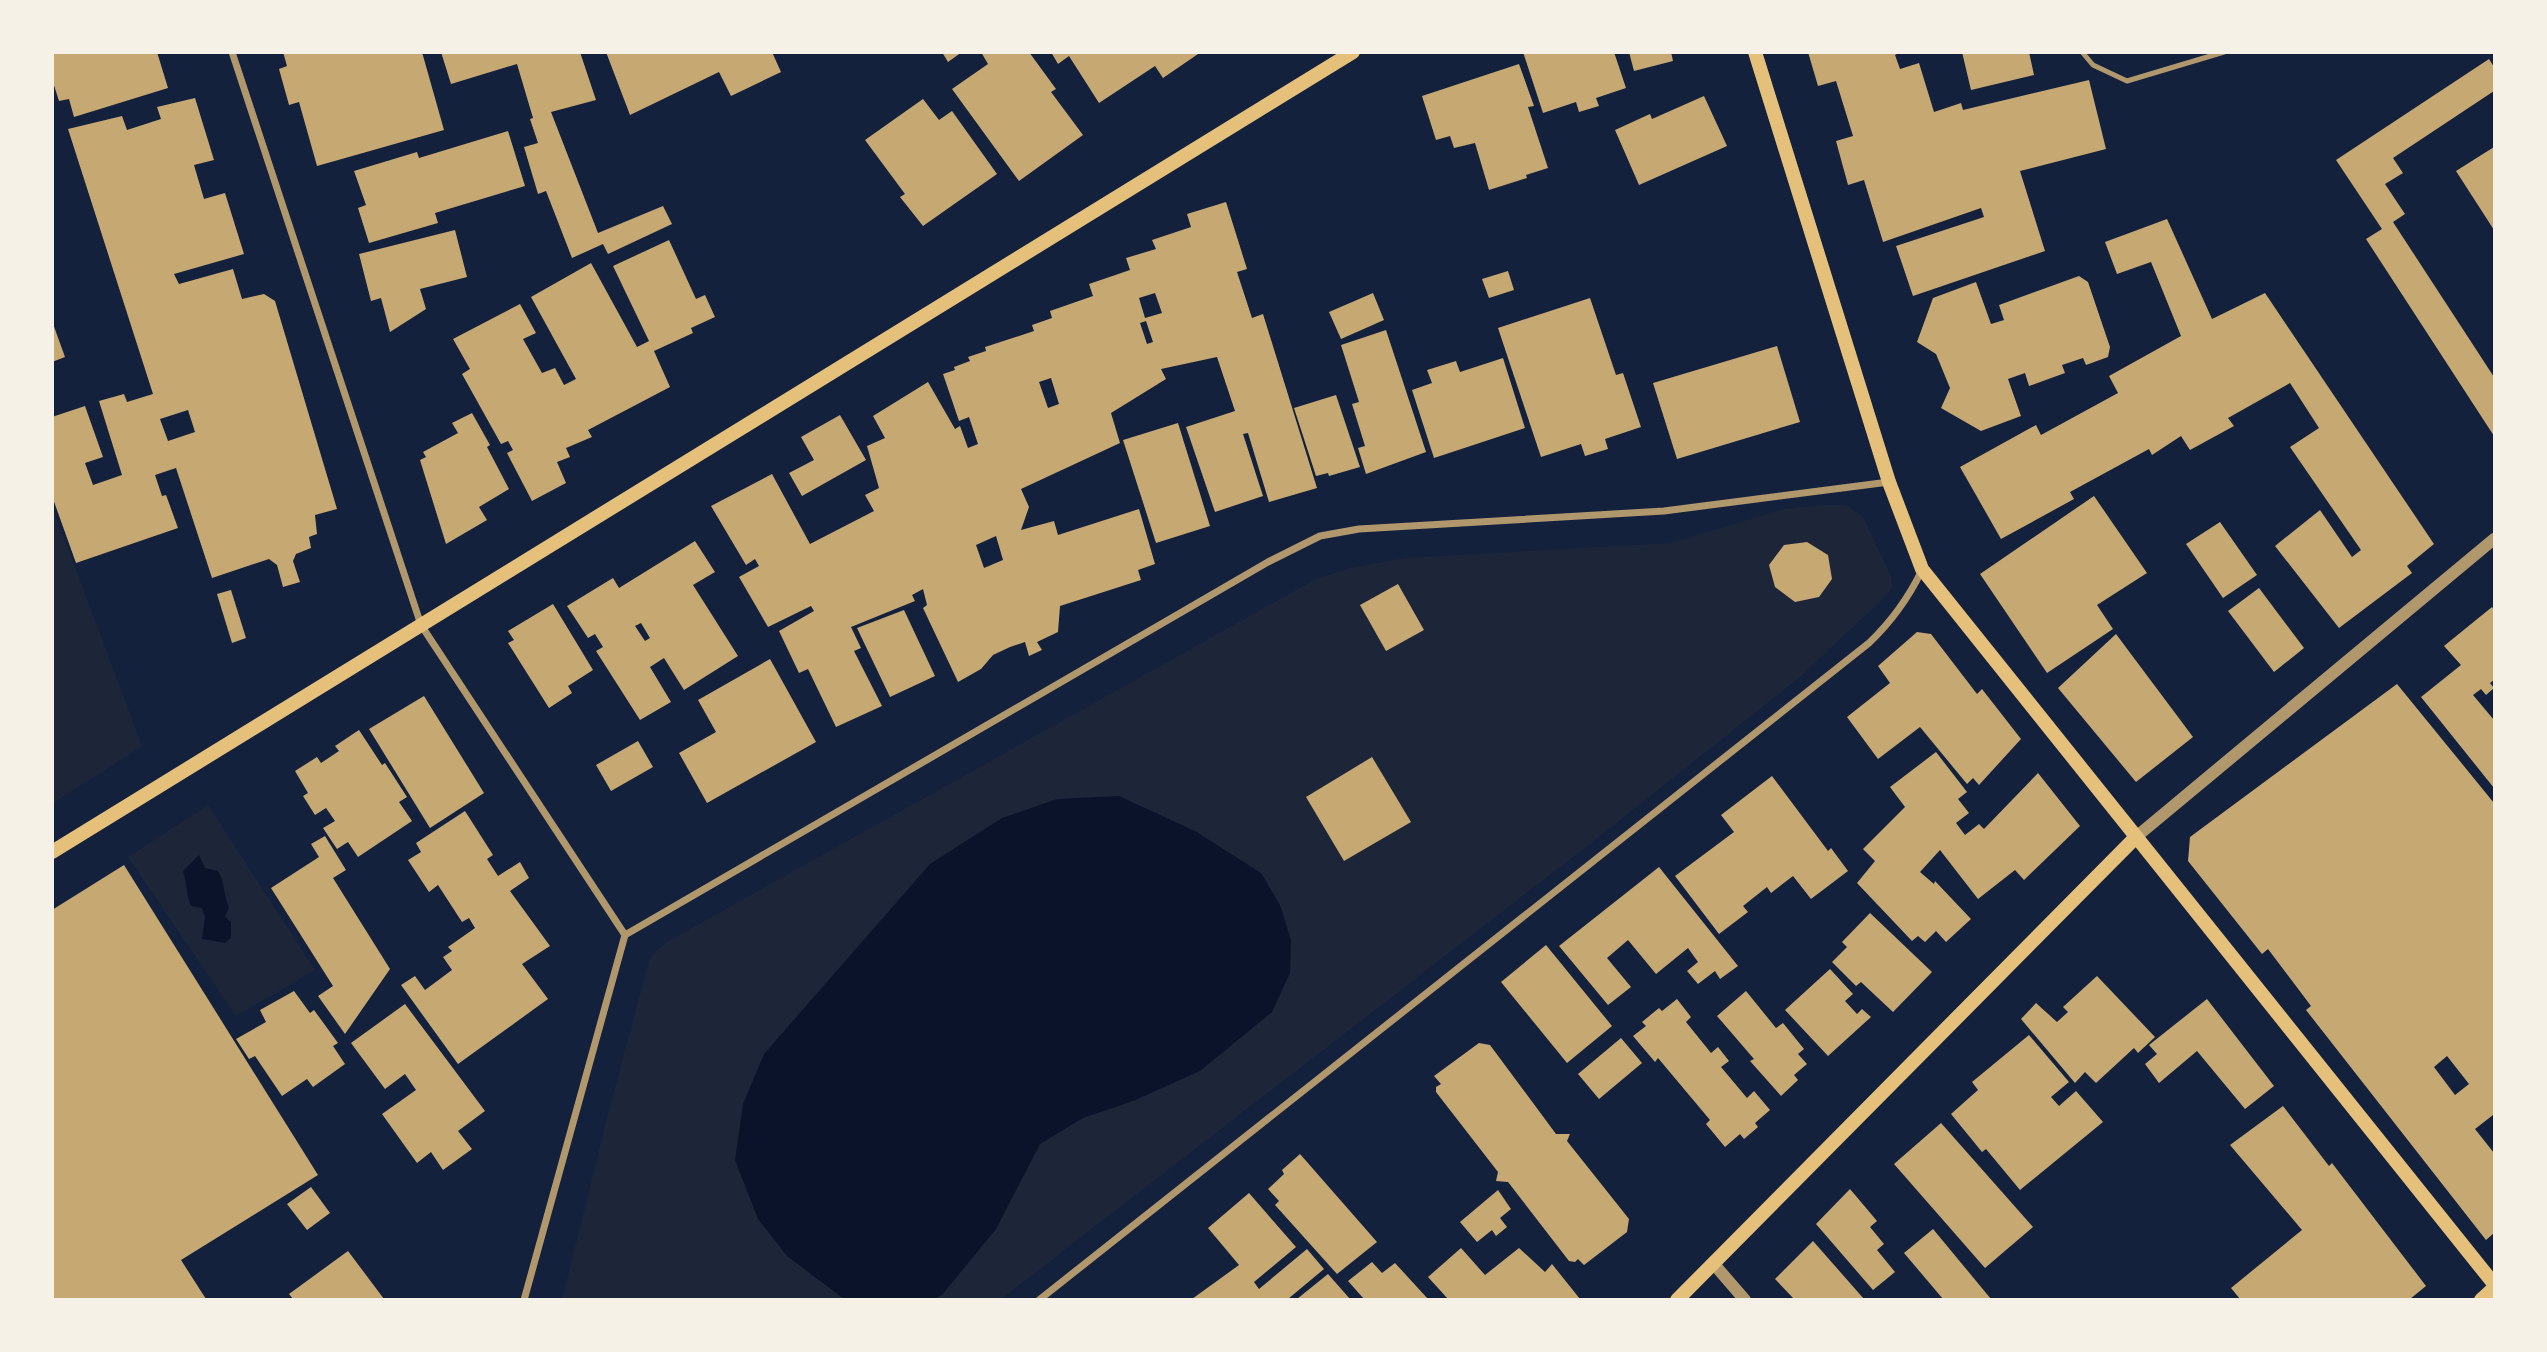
<svg xmlns="http://www.w3.org/2000/svg" width="2547" height="1352" viewBox="0 0 2547 1352" font-family="Commissioner,sans-serif">
<style>
.green{fill:#1d2539}
.water{fill:#0b132b}
.building{fill:#c6a872;fill-rule:evenodd}
.lines{fill:none;stroke-linecap:round;stroke-linejoin:round}
.service{stroke:#b1986c;stroke-width:5}
.minor{stroke:#b1986c;stroke-width:7}
.tertiary{stroke:#b1986c;stroke-width:12}
.secondary{stroke:#e5c07b;stroke-width:14}
</style>
<rect width="100%" height="100%" fill="#14213d"/>
<g class="green">
<path d="M1822,505H1846L1863,517L1891,576L1892,587L1887,595L1800,677L1595,840L1001,1299L562,1300L609,1110L649,961L653,954L667,942L1316,579L1350,568L1406,558L1671,543L1784,509Z"/>
<path d="M52,506L142,746L53,803H52Z"/>
<path d="M208,805L315,970L236,1016L128,857Z"/>
</g>
<g class="water">
<path d="M1119,796L1195,831L1261,873L1280,905L1291,940L1290,973L1272,1012L1200,1071L1133,1101L1083,1118L1040,1144L996,1229L942,1295L932,1300L844,1299L787,1256L758,1219L735,1160L743,1104L764,1054L930,864L1002,818L1057,799Z"/>
<path d="M199,855L205,868L218,871C225,883 223,894 229,907L225,917L231,922V938L225,943L202,939L205,917L202,908L191,906C186,894 187,883 183,871Z"/>
</g>
<g class="building">
<path d="M52,52H157L168,88L74,117L69,99L59,101L52,79Z"/>
<path d="M283,52H422L444,130L317,166L299,102L289,105L279,69L287,66Z"/>
<path d="M441,52H580L596,100L551,112L598,233L663,206L672,224L608,254L603,244L572,258L546,191L538,194L524,147L538,143L530,119L533,118L517,64L451,84Z"/>
<path d="M606,52H772L781,72L731,96L719,72L630,115Z"/>
<path d="M942,52H962L948,62Z"/>
<path d="M981,52H1029L1056,89L1051,92L1083,135L1019,181L952,89L988,64Z"/>
<path d="M1051,52H1201L1163,78L1155,66L1099,103L1069,56L1058,64Z"/>
<path d="M1523,52H1614L1626,88L1596,98L1599,106L1579,112L1576,102L1543,113Z"/>
<path d="M1629,52H1671L1673,61L1634,71Z"/>
<path d="M1808,52H1900L1895,55L1900,69L1919,63L1934,112L1961,103L1963,110L2089,80L2106,149L2020,171L2045,251L1913,296L1896,246L1984,217L1981,208L1883,242L1864,180L1848,185L1836,141L1853,136L1836,81L1818,86Z"/>
<path d="M1962,52H2029L2034,75L1971,90Z"/>
<path d="M2489,59L2494,67V91L2393,158L2403,173L2385,184L2405,214L2393,222L2494,377V436L2366,239L2382,229L2336,160Z"/>
<path d="M1519,64L1534,106L1528,107L1548,168L1526,175L1527,178L1489,190L1475,143L1454,148L1450,136L1436,140L1422,96Z"/>
<path d="M1704,96L1727,146L1639,185L1615,130L1650,114L1652,119Z"/>
<path d="M195,98L214,160L194,165L204,199L225,193L244,254L174,274L179,284L233,269L242,299L264,294L275,301L337,509L315,515L317,534L309,537L311,548L296,554L293,561L300,582L283,587L277,565L269,559L212,578L176,468L155,475L162,496L166,495L178,528L76,563L52,496V417L85,406L103,457L85,463L93,485L122,475L99,401L124,394L127,402L153,394L68,129L122,116L127,130L161,119L157,107ZM188,410L195,432L168,441L160,419Z"/>
<path d="M923,99L939,120L952,111L997,174L923,226L900,197L905,194L865,140Z"/>
<path d="M508,131L525,186L435,213L438,223L369,243L358,208L366,205L354,171L417,152L419,158Z"/>
<path d="M2494,147V230L2456,171Z"/>
<path d="M1226,202L1247,269L1237,272L1252,318L1263,314L1317,488L1269,502L1248,433L1243,434L1263,496L1215,512L1186,427L1235,411L1217,357L1161,369L1166,379L1111,413L1120,443L1021,489L1029,507L1021,530L1054,521L1058,535L1139,509L1155,564L1138,570L1141,580L1060,606L1058,632L1037,642L1042,650L1029,656L1025,642L1010,647L993,655L981,669L958,682L923,608L927,605L923,589L912,595L915,601L851,627L861,648L854,651L882,706L836,727L808,669L799,673L779,631L814,611L811,606L768,627L739,577L759,566L755,559L746,565L711,506L772,474L810,544L874,511L865,495L879,488L867,446L885,438L873,416L928,382L955,429L960,426L968,448L978,444L969,417L959,421L943,374L955,370L954,367L970,361L968,357L986,351L985,347L1034,331L1032,325L1052,318L1050,311L1093,296L1089,284L1130,270L1126,258L1156,249L1152,240L1191,227L1187,214ZM1155,293L1162,313L1145,318L1139,298ZM1146,321L1153,342L1147,344L1140,323ZM1051,378L1059,404L1048,408L1039,382ZM996,536L1003,560L984,568L976,545Z"/>
<path d="M2167,219L2212,319L2265,293L2434,544L2407,566L2412,573L2339,628L2275,546L2320,510L2352,557L2361,550L2290,447L2319,428L2290,383L2228,418L2234,426L2190,450L2181,436L2152,455L2149,449L2070,492L2074,499L2001,539L1960,467L2036,425L2041,435L2118,393L2109,376L2181,336L2151,262L2117,274L2105,242Z"/>
<path d="M455,230L467,277L420,289L426,309L390,332L381,298L371,301L359,254Z"/>
<path d="M669,240L696,299L705,295L715,317L691,328L693,333L654,351L670,387L588,430L592,437L566,448L570,457L557,462L566,483L532,501L507,453L513,450L508,441L501,444L462,374L470,369L453,339L520,304L536,333L523,339L542,373L555,368L564,385L576,379L531,297L591,263L637,347L649,341L613,266Z"/>
<path d="M1508,271L1514,290L1489,298L1482,279Z"/>
<path d="M2079,276L2088,282L2110,347L2108,357L2086,365L2083,358L2062,365L2065,373L2029,386L2025,373L2008,379L2021,416L1981,431L1941,408L1950,388L1936,354L1917,342L1933,298L1976,282L1991,324L2004,320L1999,305Z"/>
<path d="M1373,293L1384,320L1341,339L1329,312Z"/>
<path d="M1590,298L1616,375L1623,373L1641,427L1605,439L1608,449L1585,456L1581,444L1541,457L1498,328Z"/>
<path d="M52,321L65,357L52,362Z"/>
<path d="M1386,330L1426,452L1366,474L1358,448L1365,446L1352,404L1359,402L1341,345Z"/>
<path d="M1777,346L1800,422L1677,459L1653,383Z"/>
<path d="M1503,358L1525,428L1434,458L1412,390L1432,383L1427,370L1456,361L1460,372Z"/>
<path d="M1336,395L1360,467L1329,476L1328,473L1316,476L1294,408Z"/>
<path d="M472,413L490,445L487,447L509,489L479,507L487,520L446,544L420,460L426,457L423,452L458,433L452,423Z"/>
<path d="M840,415L866,460L802,496L789,473L814,460L801,437Z"/>
<path d="M1178,423L1210,526L1156,543L1123,440Z"/>
<path d="M2094,496L2147,573L2097,605L2113,629L2047,673L1980,574Z"/>
<path d="M2220,522L2257,575L2223,598L2186,544Z"/>
<path d="M695,541L715,572L693,585L738,656L684,690L664,658L650,667L671,702L640,720L596,651L603,647L595,634L588,638L567,606L613,578L619,588ZM641,623L650,638L645,641L635,626Z"/>
<path d="M1807,542L1828,555L1832,579L1819,597L1795,602L1775,587L1769,565L1784,545Z"/>
<path d="M1398,584L1424,630L1386,651L1360,605Z"/>
<path d="M2259,588L2304,648L2274,672L2228,611Z"/>
<path d="M231,590L246,638L232,643L217,594Z"/>
<path d="M553,604L593,670L568,686L572,693L549,708L508,643L514,640L508,631Z"/>
<path d="M2492,607L2494,610V680L2490,683L2494,688L2486,695L2481,689L2473,695L2494,720V788L2421,697L2461,665L2444,646Z"/>
<path d="M904,610L935,676L890,697L857,628Z"/>
<path d="M1917,632L1931,634L1977,694L1982,689L2021,739L1979,785L1973,778L1967,784L1920,727L1878,759L1847,717L1890,683L1878,666Z"/>
<path d="M2116,634L2193,737L2136,782L2058,688Z"/>
<path d="M770,659L816,742L707,803L679,753L716,732L698,700Z"/>
<path d="M2397,684L2494,803V1117L2493,1115L2475,1129L2494,1153V1233L2486,1240L2306,1010L2311,1006L2268,949L2262,954L2188,861L2190,837ZM2447,1056L2469,1084L2455,1095L2434,1067Z"/>
<path d="M424,696L484,793L430,828L369,729Z"/>
<path d="M359,730L382,765L385,763L407,797L399,802L412,821L358,857L348,842L337,849L323,828L335,821L326,808L315,815L303,796L308,793L295,771L317,757L321,763L339,751L335,746Z"/>
<path d="M638,741L653,767L611,791L596,765Z"/>
<path d="M1936,752L1967,792L1958,799L1969,813L1956,823L1965,835L1979,824L1984,829L2038,773L2080,826L2024,880L2015,870L1978,899L1940,850L1920,872L1934,884L1935,881L1971,919L1946,942L1936,931L1925,942L1918,936L1912,941L1857,883L1875,861L1863,849L1905,807L1890,787Z"/>
<path d="M1372,757L1411,822L1344,861L1306,797Z"/>
<path d="M1772,776L1828,851L1831,848L1848,871L1811,899L1793,876L1771,893L1767,887L1743,906L1748,912L1719,934L1675,876L1734,832L1721,815Z"/>
<path d="M465,811L493,855L487,859L498,876L520,862L529,878L510,891L550,946L522,964L548,999L458,1064L401,985L415,976L425,990L452,970L443,957L452,951L448,947L475,928L469,918L462,922L438,885L429,892L408,860L421,852L416,843Z"/>
<path d="M325,836L346,870L333,878L390,969L345,1034L318,996L333,986L271,888L319,857L311,844Z"/>
<path d="M124,865L318,1175L181,1260L206,1299H52V910Z"/>
<path d="M1659,867L1738,966L1720,979L1715,971L1698,984L1687,971L1698,962L1688,948L1656,974L1628,940L1607,958L1631,987L1608,1005L1559,946Z"/>
<path d="M1870,913L1932,972L1893,1012L1861,982L1856,986L1832,962L1847,947L1842,942Z"/>
<path d="M1546,945L1612,1026L1567,1063L1501,982Z"/>
<path d="M1830,969L1853,994L1845,1001L1857,1014L1862,1009L1871,1017L1828,1056L1785,1010Z"/>
<path d="M2097,976L2155,1037L2138,1053L2134,1048L2096,1083L2085,1072L2075,1083L2021,1019L2036,1003L2057,1022L2068,1012L2063,1007Z"/>
<path d="M294,991L310,1013L314,1010L338,1043L333,1046L345,1064L313,1087L307,1079L282,1096L255,1056L249,1059L236,1039L266,1022L260,1010Z"/>
<path d="M1746,991L1776,1028L1783,1023L1804,1049L1798,1054L1807,1064L1794,1075L1798,1080L1781,1096L1750,1061L1754,1059L1717,1016Z"/>
<path d="M1677,999L1691,1017L1686,1022L1711,1053L1718,1047L1729,1061L1721,1067L1747,1098L1754,1091L1770,1110L1755,1123L1758,1127L1744,1139L1740,1134L1725,1147L1706,1124L1710,1120L1658,1058L1655,1062L1633,1036L1646,1026L1642,1022L1659,1008L1662,1011Z"/>
<path d="M2207,999L2274,1086L2245,1109L2197,1051L2159,1083L2145,1064L2157,1054L2149,1045Z"/>
<path d="M405,1004L485,1111L458,1131L472,1149L443,1170L431,1152L417,1163L382,1114L416,1090L405,1074L385,1089L351,1043Z"/>
<path d="M2029,1035L2069,1082L2051,1097L2059,1106L2076,1091L2103,1122L2020,1190L1986,1149L1982,1152L1951,1114L1978,1090L1972,1082Z"/>
<path d="M1621,1038L1642,1063L1599,1099L1578,1074Z"/>
<path d="M1479,1043L1490,1045L1556,1134H1570L1567,1141L1629,1219L1627,1232L1584,1265L1578,1259L1575,1262L1569,1261L1508,1182L1496,1181L1498,1172L1436,1092V1087L1441,1084L1434,1076Z"/>
<path d="M2283,1106L2329,1166L2332,1163L2426,1286L2410,1299H2240L2231,1288L2302,1230L2230,1145Z"/>
<path d="M1941,1123L2033,1227L1985,1268L1894,1164Z"/>
<path d="M1300,1154L1377,1242L1337,1274L1275,1205L1279,1201L1268,1189L1284,1174L1282,1170Z"/>
<path d="M311,1187L330,1213L307,1230L287,1204Z"/>
<path d="M1850,1189L1877,1221L1870,1227L1884,1244L1877,1250L1895,1272L1873,1290L1816,1224Z"/>
<path d="M1498,1190L1511,1209L1500,1218L1507,1227L1496,1236L1492,1230L1477,1242L1460,1222Z"/>
<path d="M1249,1193L1296,1247L1254,1282L1259,1289L1307,1249L1324,1269L1288,1299H1192L1239,1265L1208,1228Z"/>
<path d="M1933,1229L1991,1299H1943L1904,1253Z"/>
<path d="M1813,1241L1864,1299H1794L1775,1279Z"/>
<path d="M1461,1248L1485,1275L1519,1248L1545,1272L1552,1264L1580,1299H1448L1428,1277Z"/>
<path d="M348,1251L384,1299H293L289,1294Z"/>
<path d="M1372,1262L1382,1273L1395,1263L1428,1299H1364L1348,1281Z"/>
<path d="M1328,1274L1350,1299H1297Z"/>
</g>
<g class="lines">
<path class="service" d="M2082,52L2093,65L2127,81L2224,52"/>
<g class="minor">
<path d="M232,52L421,625L625,935"/>
<path d="M625,935L1268,562L1320,536L1359,529L1664,511L1889,482"/>
<path d="M524,1300L625,935"/>
<path d="M1039,1300L1869,643C1892,621 1908,599 1922,570"/>
</g>
<g class="tertiary">
<path d="M2136,837L2494,539"/>
<path d="M1713,1263L1745,1300"/>
</g>
<g class="secondary">
<path d="M1755,52L1889,482L1922,569L2494,1284"/>
<path d="M52,852L1353,52"/>
<path d="M1677,1300L2136,837"/>
<path d="M2481,1300L2494,1288"/>
</g>
</g>
<rect width="2547" height="1352" fill="none" stroke="#f6f1e7" stroke-width="108"/>
</svg>
